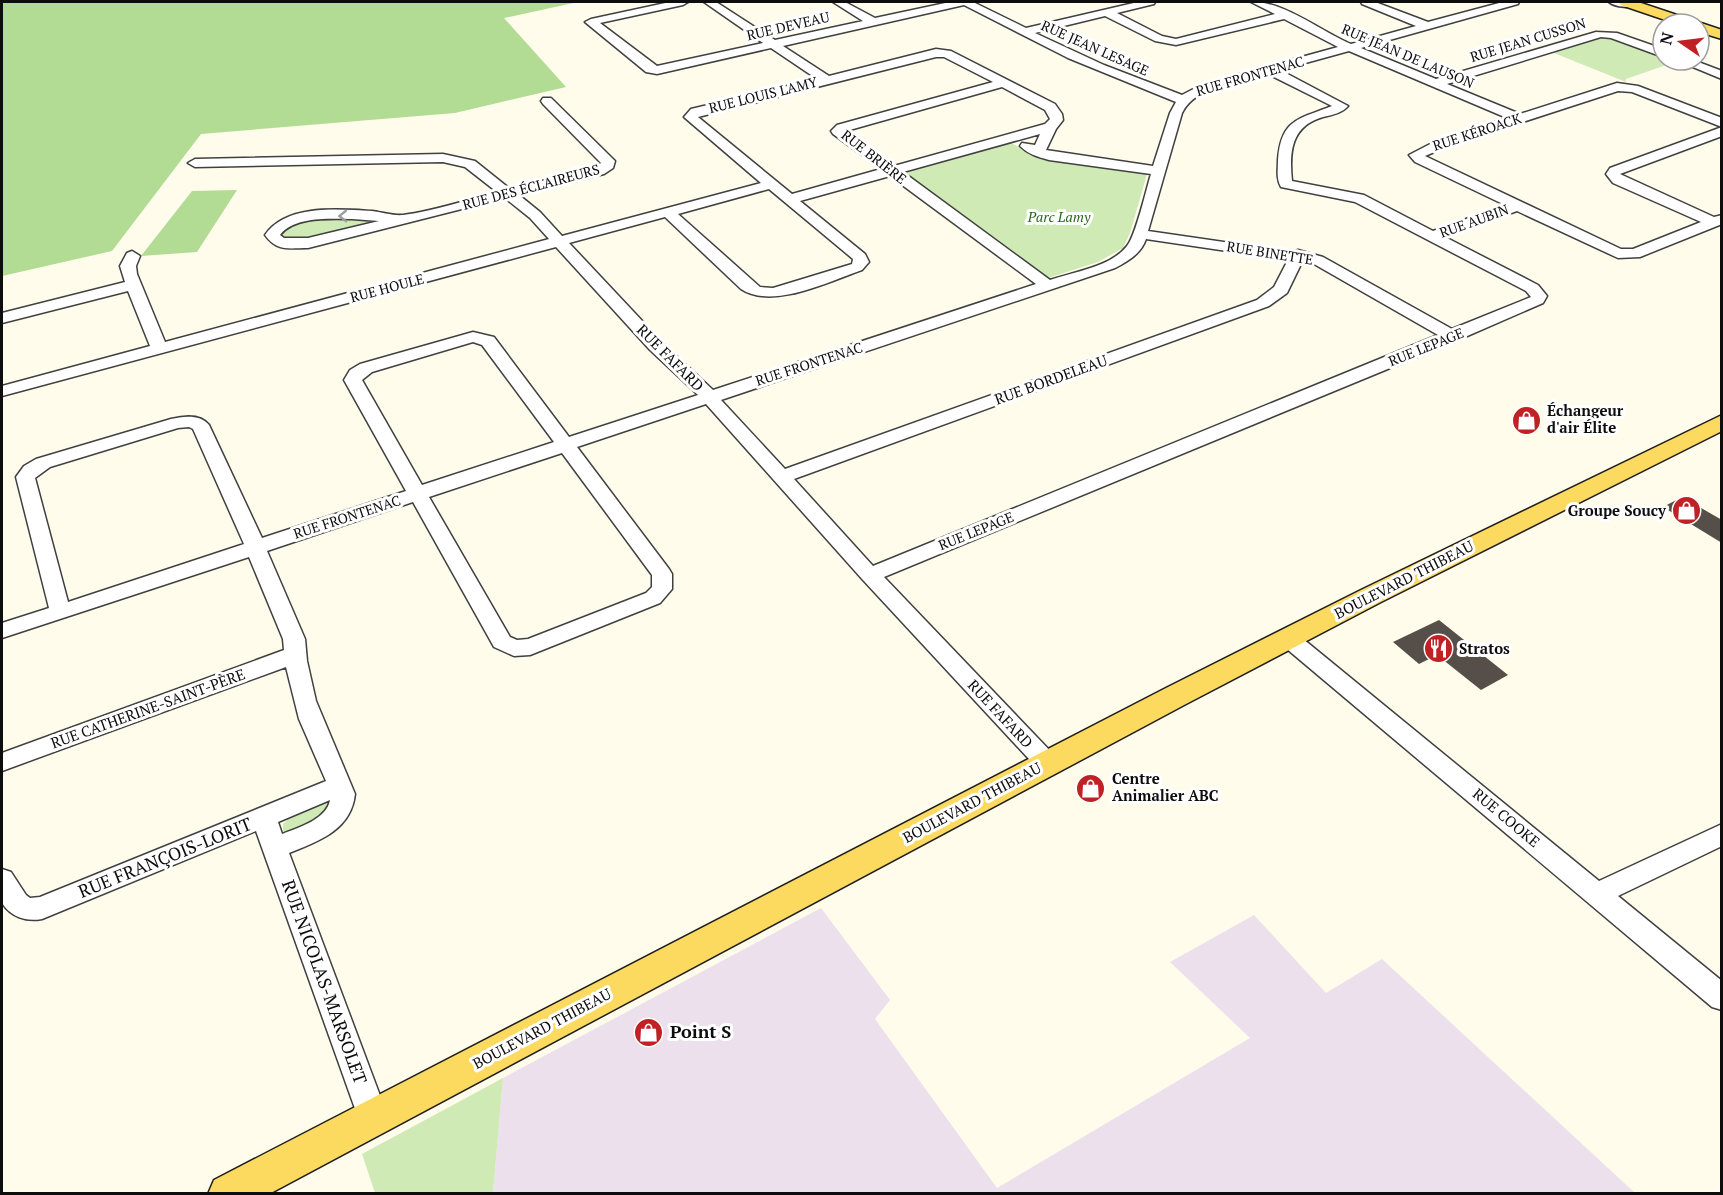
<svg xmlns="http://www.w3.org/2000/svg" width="1723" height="1195" viewBox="0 0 1723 1195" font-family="'PT Serif',serif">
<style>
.industrial{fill:#ebe0ec}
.green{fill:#cfeab5}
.forest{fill:#b2db94}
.building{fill:#554e49}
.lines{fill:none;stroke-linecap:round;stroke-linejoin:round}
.minor-casing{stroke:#404040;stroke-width:3}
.major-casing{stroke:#1e1e1e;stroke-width:3}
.minor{fill:#fff;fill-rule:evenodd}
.major{fill:#fcd95f;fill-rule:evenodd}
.oneway{stroke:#9e9e9e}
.labels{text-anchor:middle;stroke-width:6;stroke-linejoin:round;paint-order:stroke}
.far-street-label{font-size:14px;fill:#0d0d0d;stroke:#fff}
.far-park-label{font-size:14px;font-style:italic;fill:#29661b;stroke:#fff}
.street-label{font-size:15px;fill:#0d0d0d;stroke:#fff}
.poi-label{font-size:15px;font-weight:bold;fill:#0d0d0d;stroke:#fff;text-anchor:start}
.near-street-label{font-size:18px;fill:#0d0d0d;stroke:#fff}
.near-poi-label{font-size:18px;font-weight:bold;fill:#0d0d0d;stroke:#fff;text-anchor:start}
</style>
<rect width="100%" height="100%" fill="#fffcec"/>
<path class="industrial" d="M821,908L890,1000L875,1019L997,1188L1250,1038L1170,962L1254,915L1326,993L1382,959L1635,1193H493L503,1078Z"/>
<g class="green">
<path d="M1603,38L1612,39L1663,58V60L1675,62L1626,79V82L1554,53L1559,51L1554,48L1560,51Z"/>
<path d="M1011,143L1042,159L1147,174L1130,233L1123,248L1098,262L1048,278L903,173Z"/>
<path d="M376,219L379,220L376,222L308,240L285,239L281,235V230L304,220Z"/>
<path d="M332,799L324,818L288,833L283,831V824L295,813Z"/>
<path d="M503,1078L493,1193H375L362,1154Z"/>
</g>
<g class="forest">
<path d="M2,2H578L504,18L566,87L455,113L201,134L112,251L2,276Z"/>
<path d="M237,190L197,252L141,256L192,191Z"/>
</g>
<g class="building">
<path d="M1682,497L1722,520V543L1663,507Z"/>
<path d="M1439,620L1508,675L1481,690L1437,655L1419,664L1393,642Z"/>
</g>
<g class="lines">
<defs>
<g id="minor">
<path d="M670,2H688L683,5L600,23L657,66L763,43L704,2H716L775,40L863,21L833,2H845L875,18L950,2H973L1026,28L1138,2H1155L1154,4L1117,13L1162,36L1176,39L1275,14L1251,2C1282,0 1322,32 1351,44L1416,26L1362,4L1361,2H1375L1428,22L1503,2H1519L1518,4L1361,48L1436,79L1596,32L1617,33L1663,49V57L1611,38L1601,37L1447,84L1520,114L1617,83L1638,86L1722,118V127L1632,92L1618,91L1446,147L1425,156L1621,249H1633L1701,222L1613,183L1606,174L1610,168L1722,127V136L1620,174L1714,217L1722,215V224L1640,257L1618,258L1517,211L1445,237L1538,285L1547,296L1543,303L1458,340L884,577L1056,757L1060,764L1056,771L1048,773L1040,771L863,580L706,404L577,447L669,569L672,574V589L660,603L530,655L514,656L494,647L413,502L267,551L305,639L307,661L316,701L355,794C351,830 319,841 289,853L388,1117L384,1127L373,1131L362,1127L358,1117L256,831L42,919C26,922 11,917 2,903V869L11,872L26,895L30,898L40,897L326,781L299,719L286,667L2,771V753L284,650L283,639L249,557L2,638V623L49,608L16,477L24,466L36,459L171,419C183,416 201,414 209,425L262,538L406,491L344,380L350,370L360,364L473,332L494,337L569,437L698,395L650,350L556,247L2,396V386L150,346L128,291L2,323V313L125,282L120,266L127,253L132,251L140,256L136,266L137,274L165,342L549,239L530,218L505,198L308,248C289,248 277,252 265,235C286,204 338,209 372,211C381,212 394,216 403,215C435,211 466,200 497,192L465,167L443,162L195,167L188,163L195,159L443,154L475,161L510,189L594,168L601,163L543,104L541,101L543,98H551L615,161L613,168L604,174L519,195L540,212L562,236L761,183L684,117L691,109L817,79L771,48L657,74L646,72L585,22L591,19ZM964,5L1068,58L1176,102L1170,113L1153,166L1046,150L1056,129L1063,120L1062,114L1055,104L951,51L936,49L829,76L783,46ZM1105,16L1155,41L1176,45L1284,19L1338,47L1203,84L1182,95L1104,65L1035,33ZM1349,51L1507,118L1436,141L1409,155L1415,162L1505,205L1433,231L1364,195L1292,181C1289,152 1291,126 1323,117C1332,115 1342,113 1348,106L1280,70ZM936,57H944L993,82L837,125L831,131L833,134L881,169L792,194L698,117ZM1268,74L1332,106C1300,119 1281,118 1278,160C1278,170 1276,178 1281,187L1355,202L1526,291L1531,297L1452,329L1323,257L1298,250L1293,252L1148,231L1182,113C1196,85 1241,81 1268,74ZM1002,87L1045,110L1050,119L1045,124L894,166L846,131ZM1040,134L1035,145L1022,143L1020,146C1028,154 1038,157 1049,160L1151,174C1146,190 1136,235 1127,246C1111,267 1073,272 1050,280L903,172ZM890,176L1036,284L713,390L662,342L569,243L665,217L741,289C772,310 830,281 862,270L869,262L865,254L800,201ZM769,189L853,259L852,264L773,288L760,287L678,214ZM352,219L379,221L308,238H284L280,235C295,216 330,219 352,219ZM1146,239L1288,260L1274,287L1257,300L785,469L721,400L1115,268C1128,261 1141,254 1146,239ZM1302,262L1314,264L1438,335L873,566L794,479L1269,306L1287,293ZM473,342L482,345L554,442L422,485L362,380L372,372ZM189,427L193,429L244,544L68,602L35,478L50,467L178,428ZM562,453L652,575V587L646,593L528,639L517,640L510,637L429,497ZM330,800C327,819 298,828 282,834L278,822Z"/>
<path d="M1609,2H1636L1639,4C1632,9 1615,7 1609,2Z"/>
<path d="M1676,60H1693L1722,71V79Z"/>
<path d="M1289,631L1297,634L1599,881L1722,824V846L1618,896L1722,981V1010L1712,1007L1281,644L1278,639L1281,634Z"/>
</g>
<g id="major">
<path d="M1619,2H1638L1722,30V39L1699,32V24H1677L1621,5Z"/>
<path d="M1722,415V431L1381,602L1186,704L269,1194H208L214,1180L1166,688L1361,590Z"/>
</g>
</defs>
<use href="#minor" class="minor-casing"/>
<use href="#major" class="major-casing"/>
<use href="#minor" class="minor"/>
<use href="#major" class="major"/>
</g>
<defs><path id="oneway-chevron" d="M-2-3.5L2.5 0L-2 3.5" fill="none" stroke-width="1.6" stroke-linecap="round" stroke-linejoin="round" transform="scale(1.5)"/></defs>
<use class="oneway" href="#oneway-chevron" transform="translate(343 216) rotate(179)"/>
<defs>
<symbol id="shop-disc" viewBox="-11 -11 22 22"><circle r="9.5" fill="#c02125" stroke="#fff"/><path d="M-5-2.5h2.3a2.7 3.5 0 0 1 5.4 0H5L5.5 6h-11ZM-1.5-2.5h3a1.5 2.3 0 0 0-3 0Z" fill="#fff"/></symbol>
<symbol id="restaurant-disc" viewBox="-11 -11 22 22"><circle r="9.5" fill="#c02125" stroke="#fff"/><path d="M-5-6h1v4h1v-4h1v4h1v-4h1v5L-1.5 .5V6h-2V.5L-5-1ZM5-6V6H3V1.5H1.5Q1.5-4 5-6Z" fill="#fff"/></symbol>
</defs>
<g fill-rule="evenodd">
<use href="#shop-disc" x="1510" y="404" width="33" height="33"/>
<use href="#shop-disc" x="1670" y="494" width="33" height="33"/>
<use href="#restaurant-disc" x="1422" y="632" width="33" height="33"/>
<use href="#shop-disc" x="1074" y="772" width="33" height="33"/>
<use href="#shop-disc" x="632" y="1016" width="33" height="33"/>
</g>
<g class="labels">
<g class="far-street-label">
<text transform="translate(788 26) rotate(-13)" y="5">RUE DEVEAU</text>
<text transform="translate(1528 40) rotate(-17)" y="5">RUE JEAN CUSSON</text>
<text transform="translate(1095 48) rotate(24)" y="5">RUE JEAN LESAGE</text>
<text transform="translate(1408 56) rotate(23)" y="5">RUE JEAN DE LAUSON</text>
<text transform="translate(1250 76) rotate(-16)" y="5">RUE FRONTENAC</text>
<text transform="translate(763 95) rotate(-14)" y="5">RUE LOUIS LAMY</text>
<text transform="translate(1477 132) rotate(-18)" y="5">RUE KÉROACK</text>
<text transform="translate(874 157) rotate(38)" y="5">RUE BRIÈRE</text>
<text transform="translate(531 187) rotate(-15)" y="5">RUE DES ÉCLAIREURS</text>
<text transform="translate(1474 221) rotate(-20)" y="5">RUE AUBIN</text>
<text transform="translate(1270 253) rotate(9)" y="5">RUE BINETTE</text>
<text transform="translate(387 288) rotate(-15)" y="5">RUE HOULE</text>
<text transform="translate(1426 347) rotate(-22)" y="5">RUE LEPAGE</text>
<text transform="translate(809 364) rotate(-18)" y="5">RUE FRONTENAC</text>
<text transform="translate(347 517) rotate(-18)" y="5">RUE FRONTENAC</text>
<text transform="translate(976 531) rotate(-22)" y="5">RUE LEPAGE</text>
</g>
<g class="far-park-label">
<text x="1059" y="222">Parc Lamy</text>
</g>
<g class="street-label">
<text transform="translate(670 358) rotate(45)" y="5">RUE FAFARD</text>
<text transform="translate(1051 380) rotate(-20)" y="5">RUE BORDELEAU</text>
<text transform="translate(1404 580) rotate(-27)" y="5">BOULEVARD THIBEAU</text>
<text transform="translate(148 709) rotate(-20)" y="5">RUE CATHERINE-SAINT-PÈRE</text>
<text transform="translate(1000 714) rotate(47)" y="5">RUE FAFARD</text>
<text transform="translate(972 803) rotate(-28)" y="5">BOULEVARD THIBEAU</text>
<text transform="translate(1506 818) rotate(40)" y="5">RUE COOKE</text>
<text transform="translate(542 1029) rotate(-28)" y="5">BOULEVARD THIBEAU</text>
</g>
<g class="poi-label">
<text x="1547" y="416">Échangeur<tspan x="1547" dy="17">d'air Élite</tspan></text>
<text x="1666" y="516" text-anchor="end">Groupe Soucy</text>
<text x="1459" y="654">Stratos</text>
<text x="1112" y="784">Centre<tspan x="1112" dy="17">Animalier ABC</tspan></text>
</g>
<g class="near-street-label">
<text transform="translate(165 858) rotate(-22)" y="6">RUE FRANÇOIS-LORIT</text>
<text transform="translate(324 982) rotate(70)" y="6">RUE NICOLAS-MARSOLET</text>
</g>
<g class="near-poi-label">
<text x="670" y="1038">Point S</text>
</g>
</g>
<rect width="1723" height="1195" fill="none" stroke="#0d0d0d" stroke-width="6"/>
<g transform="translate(1681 42) rotate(284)"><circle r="28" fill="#ffffff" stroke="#9e9e9e" stroke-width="1.5"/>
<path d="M0-4.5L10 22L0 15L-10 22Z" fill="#c02125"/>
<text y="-9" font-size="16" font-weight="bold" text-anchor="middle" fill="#0d0d0d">N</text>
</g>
</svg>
